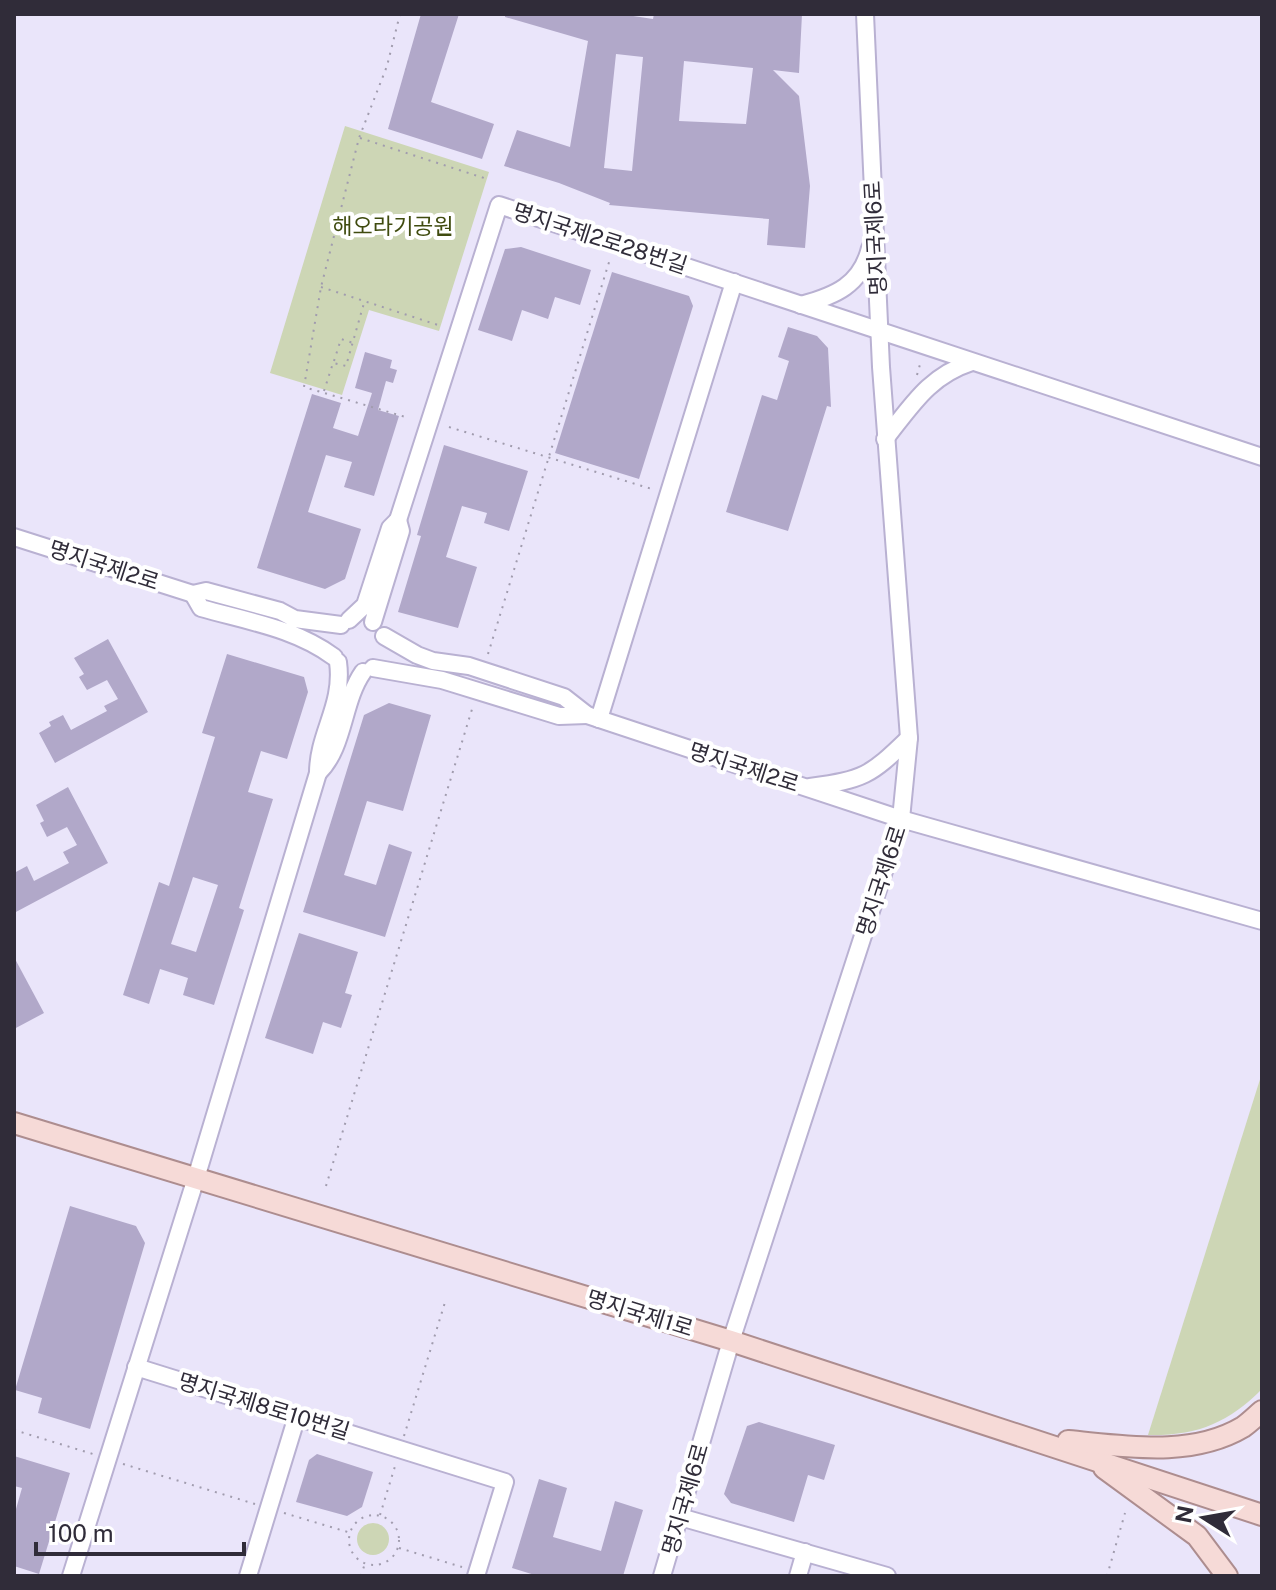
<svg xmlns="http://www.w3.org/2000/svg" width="1276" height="1590" viewBox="0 0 1276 1590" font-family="'Public Sans','Noto Sans KR',sans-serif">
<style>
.green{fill:#cdd6b5}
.building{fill:#b1a8c9;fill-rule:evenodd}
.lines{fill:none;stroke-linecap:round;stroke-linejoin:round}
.minor-casing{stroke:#b9b1d2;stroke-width:20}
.major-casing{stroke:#ad8d8f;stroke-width:24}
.path{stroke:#a19cae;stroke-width:2;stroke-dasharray:2 6;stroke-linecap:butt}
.minor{stroke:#fff;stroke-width:16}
.major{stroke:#f6dad7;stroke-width:20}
.labels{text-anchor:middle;stroke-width:8;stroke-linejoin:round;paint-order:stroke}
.park-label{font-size:22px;fill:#3f4b0f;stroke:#fff}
.street-label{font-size:22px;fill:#302c39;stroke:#fff}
</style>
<rect width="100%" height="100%" fill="#eae5fa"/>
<g class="green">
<path d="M345,126L489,172L439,331L369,310L342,395L270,373Z"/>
<path d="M1262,1073V1389C1228,1423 1197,1436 1148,1435Z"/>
<circle cx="373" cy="1539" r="16"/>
</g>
<g class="building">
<path d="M421,14H459L431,102L494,124L482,159L388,129Z"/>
<path d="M505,14H620L653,19L654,14H802L799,73L773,70L799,96L810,186L805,248L767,245L769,219L609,205L610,203L559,183L504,166L517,130L570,147L588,41L505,17ZM616,54L643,57L632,171L604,168ZM684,61L753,68L746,124L679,121Z"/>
<path d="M521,247L591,270L580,305L555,297L548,319L522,310L512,341L478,330L505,249Z"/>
<path d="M612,272L689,296L693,306L639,479L555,453Z"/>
<path d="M788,327L817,336L828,348L831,407L827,406L788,531L726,512L762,395L777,400L789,361L778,357Z"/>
<path d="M365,352L392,360L390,368L397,370L393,383L386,381L378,410L399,416L374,496L344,487L352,462L326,455L308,512L361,529L345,579L325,589L257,568L312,394L341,403L333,428L358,436L372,393L355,388Z"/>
<path d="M444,445L528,471L509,531L484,523L487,513L462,506L446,557L477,567L458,628L398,612L421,536L417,535Z"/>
<path d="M108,639L148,712L55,763L39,733L51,726L49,722L63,715L71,730L107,711L104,706L118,699L107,680L87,690L79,677L84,674L74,658Z"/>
<path d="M227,654L304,677L308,692L287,759L261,751L248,792L273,799L239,908L244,910L214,1005L183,995L188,978L160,969L149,1004L123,995L159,882L169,886L215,737L202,733ZM193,877L218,885L196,952L171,944Z"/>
<path d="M389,703L431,715L403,811L367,801L344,875L376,885L389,844L412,852L385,937L303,912L364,715Z"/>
<path d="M68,787L108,863L14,913V873L27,866L34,881L69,863L63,852L77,845L67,827L47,837L40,823L44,821L36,805Z"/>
<path d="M299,933L358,952L345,993L352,995L341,1028L323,1022L313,1054L265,1038Z"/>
<path d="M14,957L44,1013L14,1029Z"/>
<path d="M70,1206L136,1226L145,1243L90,1429L38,1413L42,1398L15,1390Z"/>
<path d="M759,1422L835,1445L824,1480L808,1475L794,1522L731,1503L724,1494L747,1426Z"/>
<path d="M317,1454L373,1472L362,1507L347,1516L296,1502L309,1460Z"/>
<path d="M14,1456L70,1473L39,1574L14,1566V1516L22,1488L14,1486Z"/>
<path d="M539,1479L567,1488L553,1537L601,1551L615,1501L643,1510L623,1576H538L512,1568Z"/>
</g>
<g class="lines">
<defs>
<g id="minor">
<path d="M801,305C835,296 861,285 870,248"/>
<path d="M885,439C912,405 929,376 972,362"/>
<path d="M398,520L499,205L1262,457"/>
<path d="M14,537L193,594"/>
<path d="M349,620L365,605L390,528L398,520L401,531L373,622"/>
<path d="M334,657C295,628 246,621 201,608L193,594L206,591L280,611L295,619L341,625"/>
<path d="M338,662C344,705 318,733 318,773C345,747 342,702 363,672"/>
<path d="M373,668L442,680L559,716L587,715L564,697L469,666L433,661L417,655L384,636"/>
<path d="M587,715L901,819L1262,921"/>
<path d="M599,719L734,282"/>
<path d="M810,787C864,779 869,777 909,738"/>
<path d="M136,1367L505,1482L476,1576"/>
<path d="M680,1517L887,1576"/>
<path d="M71,1576L196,1178L318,773"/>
<path d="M248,1576L297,1416"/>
<path d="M662,1576L731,1341L901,819L909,738L881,367L865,14"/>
<path d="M798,1576L805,1552"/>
</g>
<g id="major">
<path d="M14,1123L731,1341L1262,1515"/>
<path d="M1068,1441C1124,1446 1191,1458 1243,1427C1249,1423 1256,1416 1262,1411"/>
<path d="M1104,1468L1197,1536L1227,1576"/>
</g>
</defs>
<use href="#minor" class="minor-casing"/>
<use href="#major" class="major-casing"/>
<g class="path">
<path d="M400,14L387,66L359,138L321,287L304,387L409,418"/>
<path d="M360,138L484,178"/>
<path d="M321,287L438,325"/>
<path d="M334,361L341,339L353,343"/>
<path d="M917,375L921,361"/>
<path d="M324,391L333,363L346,366L364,303"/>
<path d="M449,427L655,490"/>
<path d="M488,654L610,259"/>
<path d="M326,1186L473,706"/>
<path d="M14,1430L93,1454"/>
<path d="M404,1436L446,1299"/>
<path d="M123,1464L255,1504"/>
<path d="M284,1513L351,1533"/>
<path d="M380,1515L396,1463"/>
<circle cx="374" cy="1540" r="25"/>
<path d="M399,1548L462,1567"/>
<path d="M361,1576L365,1563"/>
<path d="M1107,1576L1125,1513"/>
</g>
<use href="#minor" class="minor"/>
<use href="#major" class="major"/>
</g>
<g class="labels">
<g class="park-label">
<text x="393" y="234">해오라기공원</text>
</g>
<g class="street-label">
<text transform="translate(600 238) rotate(18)" y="8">명지국제2로28번길</text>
<text transform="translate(875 238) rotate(-93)" y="8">명지국제6로</text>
<text transform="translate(104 565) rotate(18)" y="8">명지국제2로</text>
<text transform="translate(744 767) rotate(18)" y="8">명지국제2로</text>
<text transform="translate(881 881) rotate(-72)" y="8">명지국제6로</text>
<text transform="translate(640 1313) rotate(17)" y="8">명지국제1로</text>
<text transform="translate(264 1406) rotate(17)" y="8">명지국제8로10번길</text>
<text transform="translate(685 1499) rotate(-74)" y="8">명지국제6로</text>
</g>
</g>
<rect width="1276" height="1590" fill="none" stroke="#302c39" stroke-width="32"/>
<g transform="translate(1204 1518) rotate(281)" stroke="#ffffff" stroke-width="6" paint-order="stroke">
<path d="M0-6L14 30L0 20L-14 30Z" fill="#302c39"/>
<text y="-12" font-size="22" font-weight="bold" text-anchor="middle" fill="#302c39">N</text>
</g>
<path d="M36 1542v12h208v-12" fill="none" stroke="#302c39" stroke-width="4"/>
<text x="48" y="1542" font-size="24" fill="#302c39" stroke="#ffffff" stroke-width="6" paint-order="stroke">100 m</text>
</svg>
